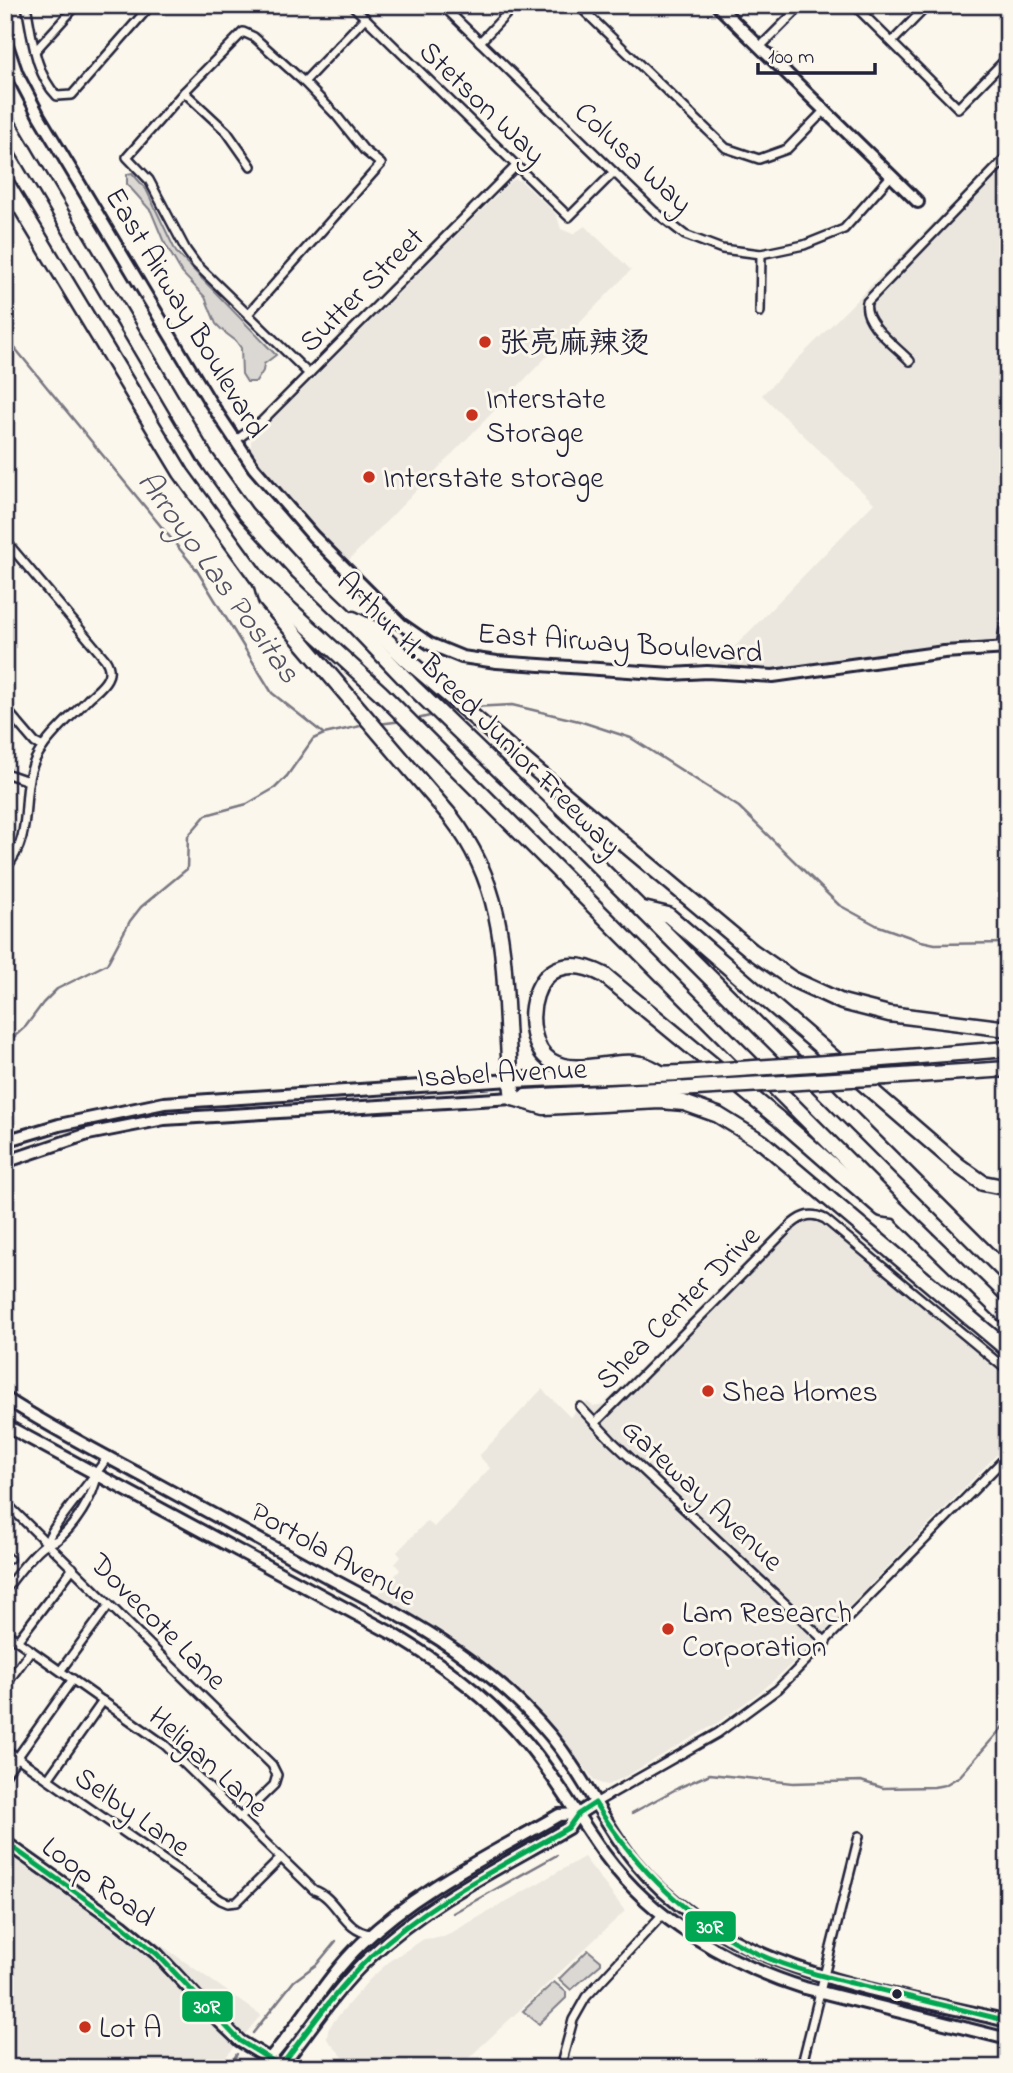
<svg xmlns="http://www.w3.org/2000/svg" width="1013" height="2073" viewBox="0 0 1013 2073" font-family="'Indie Flower','LXGW WenKai TC',sans-serif">
<style>
.built{fill:#ebe7df}
.green{fill:#dbd8d3;stroke:#7e7d87;stroke-width:2}
.lines{fill:none;stroke-linecap:round;stroke-linejoin:round}
.stream{stroke:#787681;stroke-width:2.5}
.street-casing{stroke:#22223b;stroke-width:12}
.secondary-casing{stroke:#22223b;stroke-width:16}
.highway-casing{stroke:#22223b;stroke-width:19}
.street{stroke:#fbf7ec;stroke-width:7}
.secondary{stroke:#fbf7ec;stroke-width:10}
.highway{stroke:#fbf7ec;stroke-width:14}
.highway-bridge-casing{stroke:#22223b;stroke-width:19;stroke-linecap:butt}
.highway-bridge{stroke:#fbf7ec;stroke-width:14}
.bus-1-casing{stroke:#fbf7ec;stroke-width:10}
.bus-1{stroke:#00a651;stroke-width:5}
.poi-dot{fill:#c8321e;stroke:#fbf7ec;stroke-width:2.5}
.bus-dot{fill:#22223b;stroke:#fbf7ec;stroke-width:2.5}
.labels{text-anchor:middle;stroke-width:6;stroke-linejoin:round;paint-order:stroke}
.street-label{font-size:30px;fill:#22223b;stroke:#fbf7ec}
.poi-label{font-size:30px;fill:#22223b;stroke:#fbf7ec;text-anchor:start}
.water-label{font-size:32px;font-style:italic;fill:#545364;stroke:#fbf7ec}
.line-badge{stroke:#fbf7ec;stroke-width:2.5}
.badge-label{font-size:19px;text-anchor:middle;font-weight:bold;fill:#fff}
</style>
<rect width="100%" height="100%" fill="#fbf7ec"/>
<filter id="ink" filterUnits="userSpaceOnUse"><feTurbulence type="fractalNoise" baseFrequency=".0143" numOctaves="2"/><feDisplacementMap in="SourceGraphic" scale="14" xChannelSelector="R" yChannelSelector="G"/><feConvolveMatrix kernelMatrix="1 2 1 2 8 2 1 2 1" color-interpolation-filters="sRGB"/></filter>
<g filter="url(#ink)">
<g class="built">
<path d="M1008,148V642L967,641L799,667L766,670L715,667L874,503L762,395Z"/>
<path d="M515,179L521,181L551,209L557,216L561,229L573,234L585,226L631,270L347,562L282,493L251,450V441L510,182Z"/>
<path d="M813,1210L823,1213L1008,1365V1443L806,1651L764,1689L719,1722L630,1774L608,1785L602,1784L595,1781L551,1725L496,1672L447,1634L379,1594L400,1570L395,1564L401,1557L397,1552L427,1521L434,1527L490,1468L479,1456L542,1389L570,1417L587,1402L593,1406L604,1404L790,1217L799,1211Z"/>
<path d="M5,1836L261,2015L221,2063L211,2068H5Z"/>
<path d="M584,1857L625,1911L458,2068H353L333,2046L327,2039L328,2030L333,2022L369,1980L391,1960L424,1939L444,1937Z"/>
</g>
<g class="green">
<path d="M132,173L146,189L176,252L276,355L264,364L263,371L256,382H247L242,374L241,348L236,341L223,331L216,324L205,297L182,273L163,240L151,211L127,184V174Z"/>
<path d="M588,1950L601,1961V1964L571,1990L559,1979Z"/>
<path d="M554,1982L566,1992V1998L539,2024L523,2011Z"/>
</g>
<g class="lines">
<g class="stream">
<path d="M5,336L196,569L272,693L324,734"/>
<path d="M471,707L512,705L579,721L631,738L739,807L839,905L876,925L921,941L935,944L1008,943"/>
<path d="M417,719L434,715"/>
<path d="M378,724L403,721"/>
<path d="M5,1045L26,1026L43,1003L57,989L107,964L130,921L141,907L187,869L188,836L206,815L247,804L275,788L287,776L313,739L324,734L365,725"/>
<path d="M632,1813L678,1788L710,1774L793,1783L861,1781L883,1788L934,1787L945,1785L960,1776L1008,1721"/>
<path d="M453,1913L557,1855"/>
<path d="M253,2033L294,1981L317,1964L336,1941"/>
<path d="M228,2068L237,2054"/>
</g>
<defs>
<g id="street">
<path d="M26,5C32,36 35,74 57,96L72,95L151,5"/>
<path d="M352,5L569,217L614,172"/>
<path d="M442,5L654,211L685,235L722,249L761,254L804,245L844,229L891,176"/>
<path d="M578,5L726,148L759,159L787,149L824,111"/>
<path d="M854,5L958,108L1008,57"/>
<path d="M480,42L515,5"/>
<path d="M892,42L928,5"/>
<path d="M760,47L802,5"/>
<path d="M35,51L77,5"/>
<path d="M304,82L365,18"/>
<path d="M184,92L227,132L251,166"/>
<path d="M760,312L761,254"/>
<path d="M248,314L381,164L364,150L336,115L304,82L254,37L243,32L184,92L127,157L149,180L186,250L196,264L309,374"/>
<path d="M910,361C896,346 862,323 867,302L1008,156"/>
<path d="M235,441L262,421L516,166"/>
<path d="M5,540L105,659C109,665 111,672 107,679C103,687 94,693 88,699C73,715 56,729 43,747C13,786 40,829 5,869"/>
<path d="M1001,648L1008,603"/>
<path d="M5,708L35,743L43,747"/>
<path d="M5,773L28,781"/>
<path d="M580,1407L611,1440L826,1642"/>
<path d="M595,1423L792,1224C803,1215 812,1212 825,1219L1008,1371"/>
<path d="M5,1502L272,1765L277,1775L274,1785L240,1818"/>
<path d="M47,1543C48,1529 97,1476 107,1457"/>
<path d="M5,1556L9,1559"/>
<path d="M5,1590C15,1577 33,1552 46,1544C49,1542 54,1542 57,1540C74,1527 94,1496 97,1475"/>
<path d="M5,1632L165,1745L314,1890C338,1898 343,1932 371,1934"/>
<path d="M18,1640L73,1568"/>
<path d="M61,1670L109,1605"/>
<path d="M5,1686L31,1650"/>
<path d="M5,1749L221,1900L228,1903L237,1902L281,1858"/>
<path d="M5,1775L73,1679"/>
<path d="M48,1779L103,1701"/>
<path d="M595,1803L718,1733L778,1689L1008,1455"/>
<path d="M560,2068L573,2020L586,1997L663,1914"/>
<path d="M801,2068L859,1836"/>
</g>
<g id="secondary">
<path d="M717,5L918,202"/>
<path d="M5,39L17,74L39,116L210,402L254,468L313,536L401,624L430,644L462,657L497,662L672,674L707,672L773,676L944,652L1008,648"/>
<path d="M5,1141L59,1125L164,1103L511,1080"/>
<path d="M5,1162L88,1134L164,1119L513,1098"/>
<path d="M5,1398C51,1428 100,1453 148,1479C206,1511 265,1543 324,1575C372,1601 422,1625 466,1658C505,1686 546,1724 572,1765C594,1797 610,1832 635,1862C726,1972 877,1989 1008,2021"/>
<path d="M5,1425L395,1635C443,1664 490,1699 526,1742C556,1777 578,1818 605,1855C653,1920 728,1964 805,1988L1008,2039"/>
<path d="M5,1842L122,1925L157,1954L220,2022L240,2041L273,2061"/>
<path d="M261,2068C298,2030 323,1980 362,1943C418,1889 492,1854 559,1815L578,1814"/>
<path d="M280,2068C310,2031 336,1988 371,1956C428,1902 501,1867 568,1828L578,1814L595,1803"/>
</g>
<g id="highway">
<path d="M5,119L205,457L246,514L299,572L345,616L413,687L577,845L1008,1275"/>
<path d="M5,181L181,473L261,583L381,693L898,1211L1008,1318"/>
<path d="M261,583L266,600L451,817C519,905 499,996 513,1098"/>
<path d="M353,619L376,630L406,659L537,771L752,951L792,979L842,1002L889,1014L1008,1029"/>
<path d="M643,909L668,915L959,1166L983,1183L1008,1188"/>
<path d="M870,1060L1008,1049"/>
<path d="M661,1073C655,1070 647,1065 641,1064C613,1058 577,1077 551,1061C516,1040 528,935 604,975L780,1120L882,1209L898,1211"/>
<path d="M886,1077L1008,1069"/>
<path d="M511,1080L681,1073"/>
<path d="M525,1097L696,1088"/>
<path d="M513,1098L544,1107L660,1101L684,1103L718,1115L762,1142L1008,1350"/>
</g>
</defs>
<use href="#street" class="street-casing"/>
<use href="#secondary" class="secondary-casing"/>
<use href="#highway" class="highway-casing"/>
<use href="#street" class="street"/>
<use href="#secondary" class="secondary"/>
<use href="#highway" class="highway"/>
<defs>
<g id="highway-bridge">
<path d="M681,1073L870,1060"/>
<path d="M696,1088L886,1077"/>
</g>
</defs>
<use href="#highway-bridge" class="highway-bridge-casing"/>
<use href="#highway-bridge" class="highway-bridge"/>
<defs>
<path id="bus-1" d="M5,1842L122,1925L157,1954L240,2041L281,2066C309,2029 336,1990 370,1957C427,1903 500,1867 568,1828L578,1814L595,1803C635,1867 687,1920 756,1953C793,1970 834,1979 873,1988C918,1999 963,2010 1008,2021"/>
</defs>
<use href="#bus-1" class="bus-1-casing"/>
<use href="#bus-1" class="bus-1"/>
</g>
</g>
<g class="poi-dot">
<circle cx="485" cy="342" r="7"/>
<circle cx="472" cy="415" r="7"/>
<circle cx="369" cy="477" r="7"/>
<circle cx="708" cy="1391" r="7"/>
<circle cx="668" cy="1629" r="7"/>
<circle cx="85" cy="2027" r="7"/>
</g>
<circle class="bus-dot" cx="897" cy="1994" r="6"/>
<g class="labels">
<g class="street-label">
<text transform="translate(483 102) rotate(44)" y="10">Stetson Way</text>
<text transform="translate(634 157) rotate(43)" y="10">Colusa Way</text>
<text transform="translate(361 289) rotate(-45)" y="10">Sutter Street</text>
<text transform="translate(187 312) rotate(59)" y="10">East Airway Boulevard</text>
<text transform="translate(620 642) rotate(4)" y="10">East Airway Boulevard</text>
<text transform="translate(480 713) rotate(45)" y="10">Arthur H. Breed Junior Freeway</text>
<text transform="translate(502 1072) rotate(-3)" y="10">Isabel Avenue</text>
<text transform="translate(677 1307) rotate(-45)" y="10">Shea Center Drive</text>
<text transform="translate(703 1494) rotate(43)" y="10">Gateway Avenue</text>
<text transform="translate(334 1553) rotate(29)" y="10">Portola Avenue</text>
<text transform="translate(159 1621) rotate(45)" y="10">Dovecote Lane</text>
<text transform="translate(209 1761) rotate(42)" y="10">Heligan Lane</text>
<text transform="translate(133 1811) rotate(35)" y="10">Selby Lane</text>
<text transform="translate(99 1881) rotate(36)" y="10">Loop Road</text>
</g>
<g class="poi-label">
<text x="499" y="352">张亮麻辣烫</text>
<text x="486" y="408">Interstate<tspan x="486" dy="34">Storage</tspan></text>
<text x="383" y="487">Interstate storage</text>
<text x="722" y="1401">Shea Homes</text>
<text x="682" y="1622">Lam Research<tspan x="682" dy="34">Corporation</tspan></text>
<text x="99" y="2037">Lot A</text>
</g>
<g class="water-label">
<text transform="translate(220 576) rotate(54)" y="11">Arroyo Las Positas</text>
</g>
</g>
<g class="line-badge">
<rect x="684" y="1910" width="53" height="33" rx="7" fill="#00a651"/>
<rect x="181" y="1990" width="53" height="33" rx="7" fill="#00a651"/>
</g>
<g class="badge-label">
<text x="710" y="1933">30R</text>
<text x="207" y="2013">30R</text>
</g>
<rect width="1013" height="2073" fill="none" stroke="#fbf7ec" stroke-width="28"/>
<rect x="14" y="14" width="985" height="2045" fill="none" stroke="#22223b" stroke-width="2.5" filter="url(#ink)"/>
<path d="M758 63v10h117v-10" fill="none" stroke="#22223b" stroke-width="3.5"/>
<text x="768" y="63" font-size="21" fill="#22223b" stroke="#fbf7ec" stroke-width="5" paint-order="stroke">100 m</text>
</svg>
